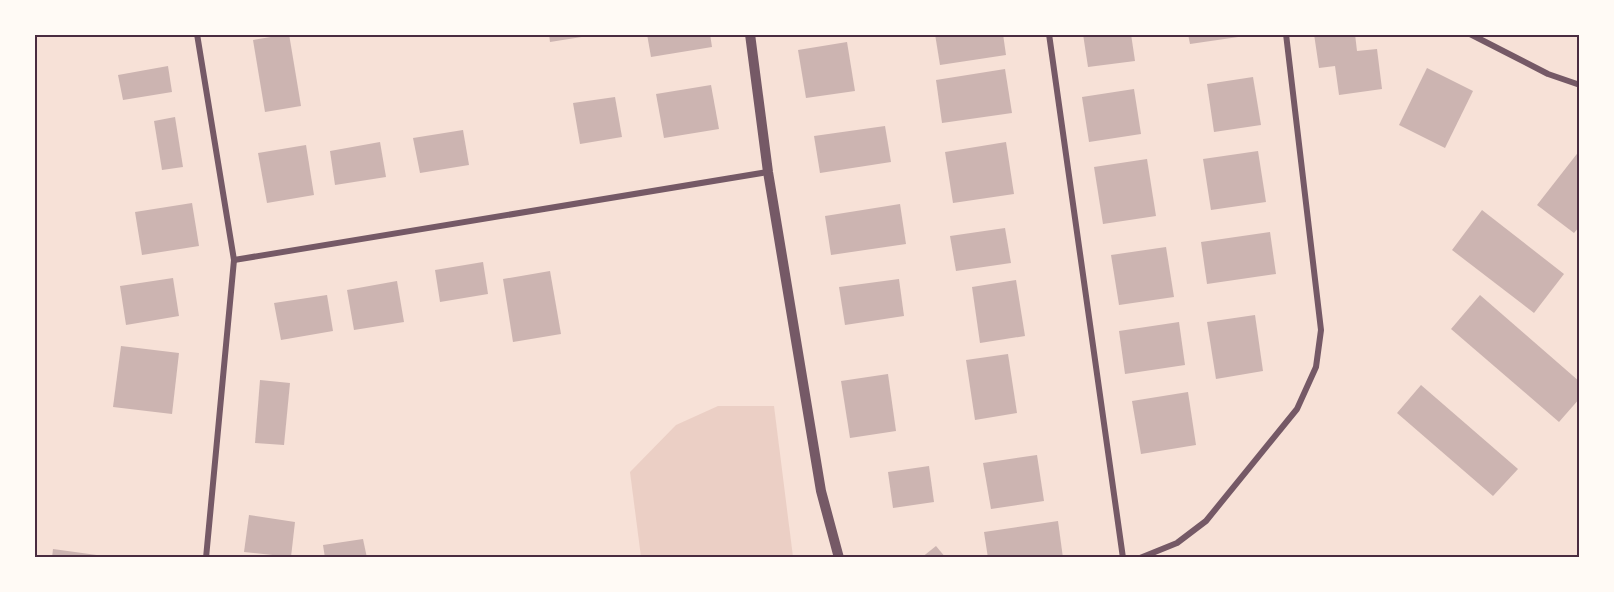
<svg xmlns="http://www.w3.org/2000/svg" width="1614" height="592" viewBox="0 0 1614 592" font-family="Helvetica,sans-serif">
<style>
.green{fill:#ebcfc5}
.building{fill:#ccb4b1}
.lines{fill:none;stroke-linecap:round;stroke-linejoin:round}
.minor{stroke:#755966;stroke-width:6}
.tertiary{stroke:#755966;stroke-width:10}
.neatline{fill:none;stroke:#4a2c40;stroke-width:2}
</style>
<rect width="100%" height="100%" fill="#f7e1d7"/>
<path class="green" d="M718,406H774L793,557H641L630,472L676,425Z"/>
<g class="building">
<path d="M289,34L301,106L265,112L253,40Z"/>
<path d="M549,34H588V36L550,42Z"/>
<path d="M647,34H710L712,47L651,57Z"/>
<path d="M935,34H1003L1006,55L940,65Z"/>
<path d="M1083,34H1131L1135,61L1088,67Z"/>
<path d="M1188,34H1245V36L1190,44Z"/>
<path d="M1314,34H1355L1357,51L1377,49L1382,89L1339,95L1335,66L1319,68Z"/>
<path d="M847,42L855,91L806,98L798,50Z"/>
<path d="M168,66L172,92L123,100L118,75Z"/>
<path d="M1427,68L1473,91L1445,148L1399,125Z"/>
<path d="M1005,69L1012,113L942,123L936,80Z"/>
<path d="M1253,77L1261,125L1214,132L1207,84Z"/>
<path d="M711,85L719,129L664,138L656,94Z"/>
<path d="M1134,89L1141,134L1089,142L1082,97Z"/>
<path d="M615,97L622,137L580,144L573,103Z"/>
<path d="M175,117L183,167L162,170L154,121Z"/>
<path d="M885,126L891,162L820,173L814,136Z"/>
<path d="M463,130L469,165L420,173L413,138Z"/>
<path d="M380,142L386,177L335,185L330,151Z"/>
<path d="M1006,142L1014,194L953,203L945,152Z"/>
<path d="M306,145L314,195L267,203L258,153Z"/>
<path d="M1580,150V226L1574,233L1537,205Z"/>
<path d="M1258,151L1266,202L1211,210L1203,159Z"/>
<path d="M1147,159L1156,216L1103,224L1094,167Z"/>
<path d="M192,203L199,246L142,255L135,212Z"/>
<path d="M900,204L906,244L831,255L825,216Z"/>
<path d="M1482,210L1564,274L1534,313L1452,250Z"/>
<path d="M1005,228L1011,263L956,271L950,236Z"/>
<path d="M1270,232L1276,274L1207,284L1201,242Z"/>
<path d="M1166,247L1174,297L1119,305L1111,255Z"/>
<path d="M483,262L488,294L440,302L435,270Z"/>
<path d="M550,271L561,334L513,342L503,279Z"/>
<path d="M173,278L179,316L126,325L120,286Z"/>
<path d="M899,279L904,316L845,325L839,287Z"/>
<path d="M1016,280L1025,336L980,343L972,287Z"/>
<path d="M397,281L404,322L354,330L347,290Z"/>
<path d="M327,295L333,331L281,340L274,303Z"/>
<path d="M1480,295L1580,382V398L1559,422L1451,329Z"/>
<path d="M1255,315L1263,371L1216,379L1207,322Z"/>
<path d="M1179,322L1185,365L1125,374L1119,331Z"/>
<path d="M121,346L179,353L172,414L113,407Z"/>
<path d="M1008,354L1017,413L975,420L966,360Z"/>
<path d="M888,374L896,431L850,438L841,381Z"/>
<path d="M260,380L290,383L284,445L255,443Z"/>
<path d="M1421,385L1518,469L1493,496L1397,413Z"/>
<path d="M1188,392L1196,445L1141,454L1132,401Z"/>
<path d="M1037,455L1044,501L991,509L983,463Z"/>
<path d="M929,466L934,502L893,508L888,472Z"/>
<path d="M249,515L295,522L291,557L244,552Z"/>
<path d="M1058,521L1063,558H988L984,532Z"/>
<path d="M363,539L367,558H325L323,545Z"/>
<path d="M936,546L946,558H921Z"/>
<path d="M53,549L104,556V558H52Z"/>
</g>
<g class="lines">
<g class="minor">
<path d="M197,34L234,260L206,558"/>
<path d="M1049,34L1123,558"/>
<path d="M1470,34L1548,74L1580,85"/>
<path d="M234,260L768,172"/>
<path d="M1140,558L1177,543L1206,521L1297,409L1316,367L1321,330L1286,34"/>
</g>
<path class="tertiary" d="M750,34L768,172L821,491L839,558"/>
</g>
<rect width="1614" height="592" fill="none" stroke="#fffaf5" stroke-width="72"/>
<rect x="36" y="36" width="1542" height="520" class="neatline"/>
</svg>
